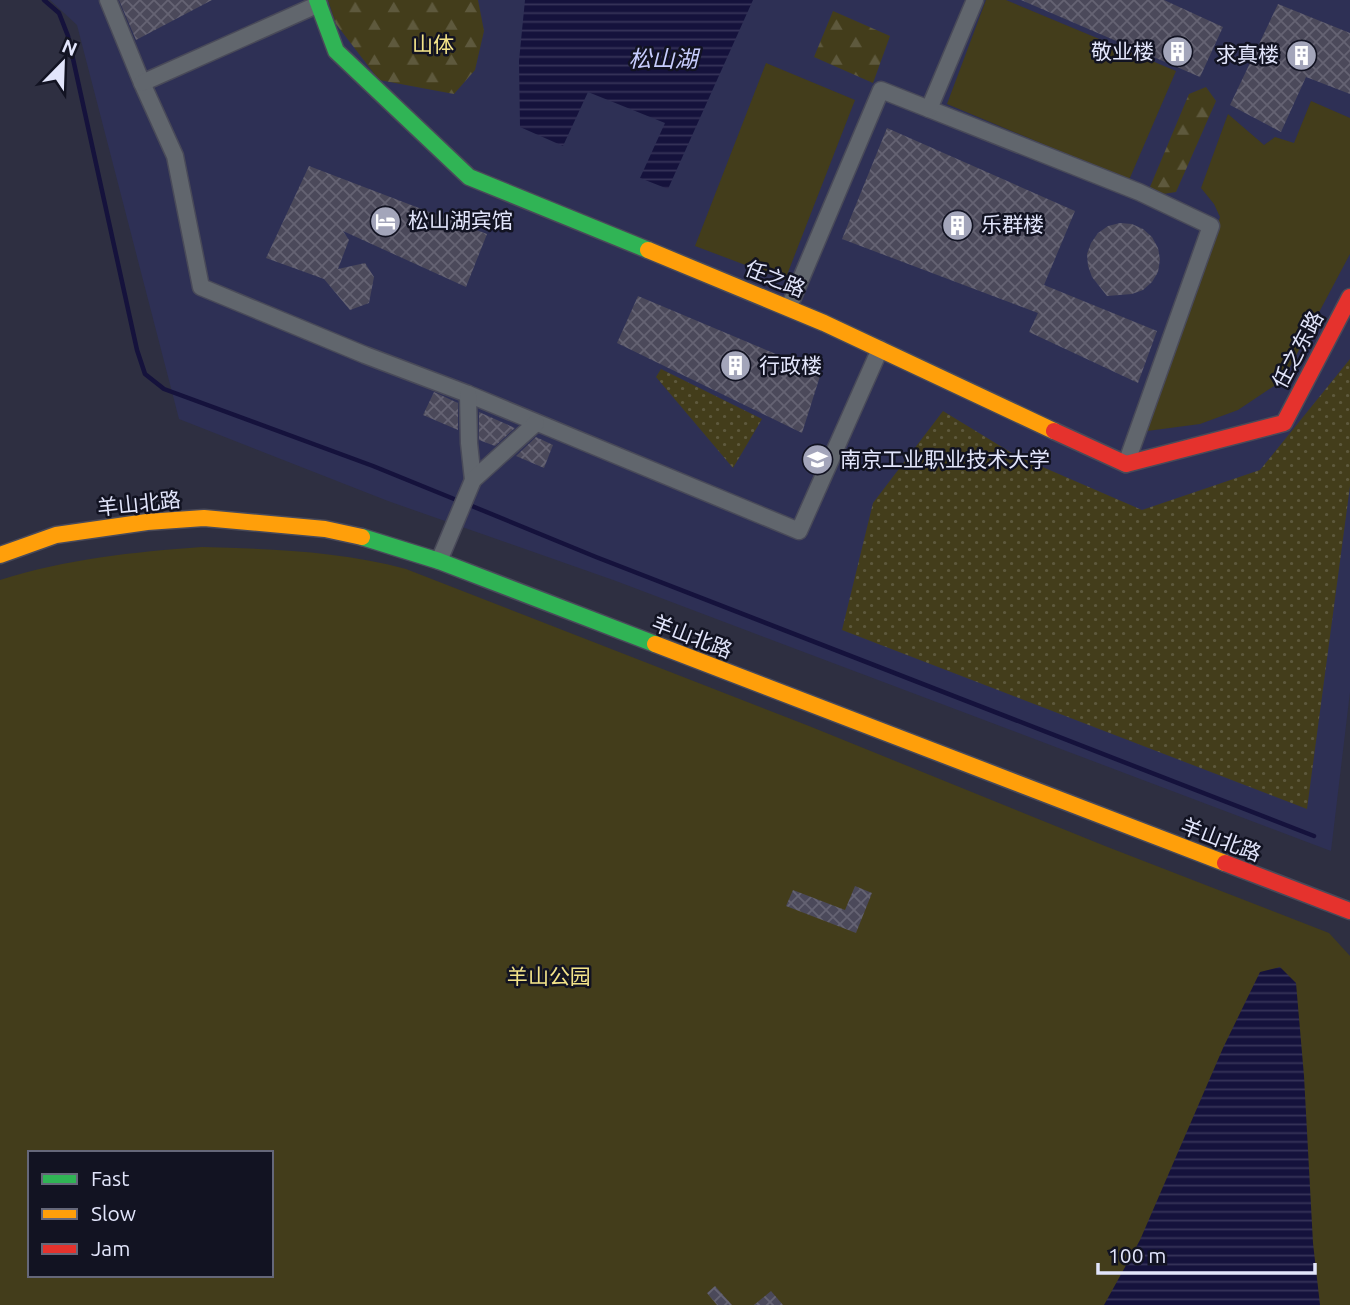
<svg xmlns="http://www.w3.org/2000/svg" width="1350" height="1305" viewBox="0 0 1350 1305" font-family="Ubuntu,'Noto Sans SC',sans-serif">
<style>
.built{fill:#2e3055}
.grass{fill:url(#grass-dots)}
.forest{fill:url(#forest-firs)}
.green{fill:#433d1b;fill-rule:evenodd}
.water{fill:url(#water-rules)}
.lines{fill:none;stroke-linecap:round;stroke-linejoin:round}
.stream{stroke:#15123c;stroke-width:4.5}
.building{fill:url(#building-cross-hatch)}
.street-casing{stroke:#494a59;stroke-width:19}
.fast-casing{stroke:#494a59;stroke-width:19}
.slow-casing{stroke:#494a59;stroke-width:19}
.jam-casing{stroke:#494a59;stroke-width:19}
.street{stroke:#61666d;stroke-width:16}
.fast{stroke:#30b455;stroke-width:16}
.slow{stroke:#ff9f0a;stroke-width:16}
.jam{stroke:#e5322d;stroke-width:16}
.labels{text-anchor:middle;stroke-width:5;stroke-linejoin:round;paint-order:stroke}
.park-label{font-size:21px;fill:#f4e489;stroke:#121322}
.poi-label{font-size:21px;fill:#e2e5fb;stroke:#121322;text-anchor:start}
.street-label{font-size:21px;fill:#e2e5fb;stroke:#121322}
.water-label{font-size:23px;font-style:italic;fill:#c7cdfd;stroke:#121322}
</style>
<defs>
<pattern id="grass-dots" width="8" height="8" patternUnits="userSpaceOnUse" patternTransform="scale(1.75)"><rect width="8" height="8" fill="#433d1b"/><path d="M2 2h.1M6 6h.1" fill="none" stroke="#5e593d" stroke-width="1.8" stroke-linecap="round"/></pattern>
<pattern id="forest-firs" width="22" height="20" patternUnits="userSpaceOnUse" patternTransform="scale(1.75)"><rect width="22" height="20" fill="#433d1b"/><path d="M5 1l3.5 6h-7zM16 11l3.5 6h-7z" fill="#5e593d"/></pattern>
<pattern id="water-rules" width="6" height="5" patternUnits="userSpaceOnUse" patternTransform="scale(1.75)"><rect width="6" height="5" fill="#15123c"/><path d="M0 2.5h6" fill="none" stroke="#373459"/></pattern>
<pattern id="building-cross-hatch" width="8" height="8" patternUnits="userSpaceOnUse" patternTransform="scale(1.75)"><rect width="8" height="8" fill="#4b495a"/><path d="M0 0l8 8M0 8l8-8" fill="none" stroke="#656373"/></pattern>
</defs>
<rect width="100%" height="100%" fill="#2e2f41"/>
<path class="built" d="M50,0H1350V692L1331,851L616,581L388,501L179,419L77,25Z"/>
<g class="grass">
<path d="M1350,359V486L1307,809L842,630L873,503L943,411L1015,455L1142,510L1260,470Z"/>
<path d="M661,369L762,419L733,468L656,377Z"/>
</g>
<g class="forest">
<path d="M328,0H478L484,31L475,70L454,94L379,80L336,24Z"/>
<path d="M833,11L890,36L873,83L814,57Z"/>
<path d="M1206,87L1216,101L1176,192L1163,194L1150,187L1189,94Z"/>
</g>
<g class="green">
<path d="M986,0H1006L1176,71L1129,180L947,104Z"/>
<path d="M766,63L855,100L785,280L695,246Z"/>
<path d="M1311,101L1350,118V254L1283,380L1238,410L1200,424L1147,431L1220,217L1214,204L1201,188L1228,114L1264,145L1275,137L1294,143Z"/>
<path d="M202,547C271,549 339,551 406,569L809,726L1105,846L1329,933L1350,956V1305H0V580C66,559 133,552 202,547ZM30,1153H271V1275H30Z"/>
</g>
<g class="water">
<path d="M525,0H753L668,189L640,178L665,123L588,92L563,146L520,127L519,61Z"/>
<path d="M1280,967L1296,983L1304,1076L1313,1243L1320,1305H1104L1140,1240L1223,1048L1260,972Z"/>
</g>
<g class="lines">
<g class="stream">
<path d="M44,0L59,13L68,36L137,350L145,374L164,389L373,466L459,501"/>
<path d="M467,504L596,557L1314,836"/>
</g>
</g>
<g class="building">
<path d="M119,0H212L136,40Z"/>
<path d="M1021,0H1164L1223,27L1200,77Z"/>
<path d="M1278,4L1350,33V94L1306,77L1281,132L1230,105Z"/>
<path d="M887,128L1075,211L1044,285L1157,331L1138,383L1029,332L1038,313L842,239Z"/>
<path d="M309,166L487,234L466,287L343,231L349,240L338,269L365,263L374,277L369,303L350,310L324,279L266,258Z"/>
<path d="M1120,223L1132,224L1143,229L1152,237L1158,248L1160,259L1158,272L1152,282L1143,290L1132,294L1107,296L1092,277L1088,266L1087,254L1091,243L1098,233L1108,226Z"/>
<path d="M638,296L821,373L802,433L617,343Z"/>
<path d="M434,392L458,403V430L423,415Z"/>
<path d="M479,412L515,428L495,446L479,440Z"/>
<path d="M536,437L553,445L544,468L516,456Z"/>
<path d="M855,886L872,893L856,933L786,906L793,890L845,910Z"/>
<path d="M715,1286L732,1305H717L707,1293Z"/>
<path d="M771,1291L783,1305H754Z"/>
</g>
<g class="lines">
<defs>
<g id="street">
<path d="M108,0L142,83L175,156L201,287L365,355L468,394L799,531L880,349"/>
<path d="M142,83L319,4"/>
<path d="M929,109L1139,192L1211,226L1126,464"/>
<path d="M789,307L881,90L929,109L975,0"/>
<path d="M468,394L469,443L473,480"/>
<path d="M439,561L473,480L536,423"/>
</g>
<g id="fast">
<path d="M317,0L336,51L469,177L648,250"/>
<path d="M362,537L439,561L655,644"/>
</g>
<g id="slow">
<path d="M648,250L824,323L1054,431"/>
<path d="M0,555L56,535L147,522L204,518L325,529L362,537"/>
<path d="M655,644L1225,863"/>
</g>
<g id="jam">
<path d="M1054,431L1126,464L1284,423L1350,297"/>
<path d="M1225,863L1350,911"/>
</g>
</defs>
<use href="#street" class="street-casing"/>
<use href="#fast" class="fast-casing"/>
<use href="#slow" class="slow-casing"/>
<use href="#jam" class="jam-casing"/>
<use href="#street" class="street"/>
<use href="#fast" class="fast"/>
<use href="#slow" class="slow"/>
<use href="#jam" class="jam"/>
</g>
<defs>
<symbol id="building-disc" viewBox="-11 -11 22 22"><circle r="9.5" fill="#a3a5ba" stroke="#121322"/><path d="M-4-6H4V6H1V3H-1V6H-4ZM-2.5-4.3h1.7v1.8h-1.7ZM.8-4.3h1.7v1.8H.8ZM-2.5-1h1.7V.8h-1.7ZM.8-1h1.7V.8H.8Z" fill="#fff"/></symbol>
<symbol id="hotel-disc" viewBox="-11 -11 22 22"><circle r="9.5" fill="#a3a5ba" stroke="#121322"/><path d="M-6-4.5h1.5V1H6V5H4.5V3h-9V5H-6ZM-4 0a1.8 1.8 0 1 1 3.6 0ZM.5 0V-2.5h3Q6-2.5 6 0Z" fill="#fff"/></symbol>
<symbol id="university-disc" viewBox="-11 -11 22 22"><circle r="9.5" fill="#a3a5ba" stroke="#121322"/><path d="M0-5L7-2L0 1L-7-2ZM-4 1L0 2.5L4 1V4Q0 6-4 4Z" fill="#fff"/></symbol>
</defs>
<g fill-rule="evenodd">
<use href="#building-disc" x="1160" y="34" width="35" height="35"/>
<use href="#building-disc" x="1284" y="38" width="35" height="35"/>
<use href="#hotel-disc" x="368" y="204" width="35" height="35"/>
<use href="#building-disc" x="940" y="208" width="35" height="35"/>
<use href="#building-disc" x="718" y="348" width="35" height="35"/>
<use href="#university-disc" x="800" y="442" width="35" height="35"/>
</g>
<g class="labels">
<g class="park-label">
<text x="433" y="52">山体</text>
<text x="549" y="984">羊山公园</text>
</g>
<g class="poi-label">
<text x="1154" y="59" text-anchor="end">敬业楼</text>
<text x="1279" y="62" text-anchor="end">求真楼</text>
<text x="408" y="228">松山湖宾馆</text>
<text x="981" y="232">乐群楼</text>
<text x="759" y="373">行政楼</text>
<text x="840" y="467">南京工业职业技术大学</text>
</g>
<g class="street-label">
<text transform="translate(775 279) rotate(22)" y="7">任之路</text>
<text transform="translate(1298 350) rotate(-62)" y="7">任之东路</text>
<text transform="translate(139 504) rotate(-6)" y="7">羊山北路</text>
<text transform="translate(692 637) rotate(21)" y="7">羊山北路</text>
<text transform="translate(1221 840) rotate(21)" y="7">羊山北路</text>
</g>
<g class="water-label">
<text x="663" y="67">松山湖</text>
</g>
</g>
<rect x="28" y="1151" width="245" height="126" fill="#121322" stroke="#656779" stroke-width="2"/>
<rect x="42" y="1174" width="35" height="10" fill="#30b455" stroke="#656779" stroke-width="2"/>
<text x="91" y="1186" font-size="21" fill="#e2e5fb">Fast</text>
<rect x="42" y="1209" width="35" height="10" fill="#ff9f0a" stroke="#656779" stroke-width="2"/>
<text x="91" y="1221" font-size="21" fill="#e2e5fb">Slow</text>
<rect x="42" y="1244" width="35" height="10" fill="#e5322d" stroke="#656779" stroke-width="2"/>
<text x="91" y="1256" font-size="21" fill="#e2e5fb">Jam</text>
<g transform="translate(63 63) rotate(23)" stroke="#121322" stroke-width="5" paint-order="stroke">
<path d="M0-5L12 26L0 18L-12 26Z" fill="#e2e5fb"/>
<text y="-10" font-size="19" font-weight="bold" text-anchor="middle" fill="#e2e5fb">N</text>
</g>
<path d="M1098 1263v10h217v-10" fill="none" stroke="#e2e5fb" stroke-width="3.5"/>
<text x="1108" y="1263" font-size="21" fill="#e2e5fb" stroke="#121322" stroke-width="5" paint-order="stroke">100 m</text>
</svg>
